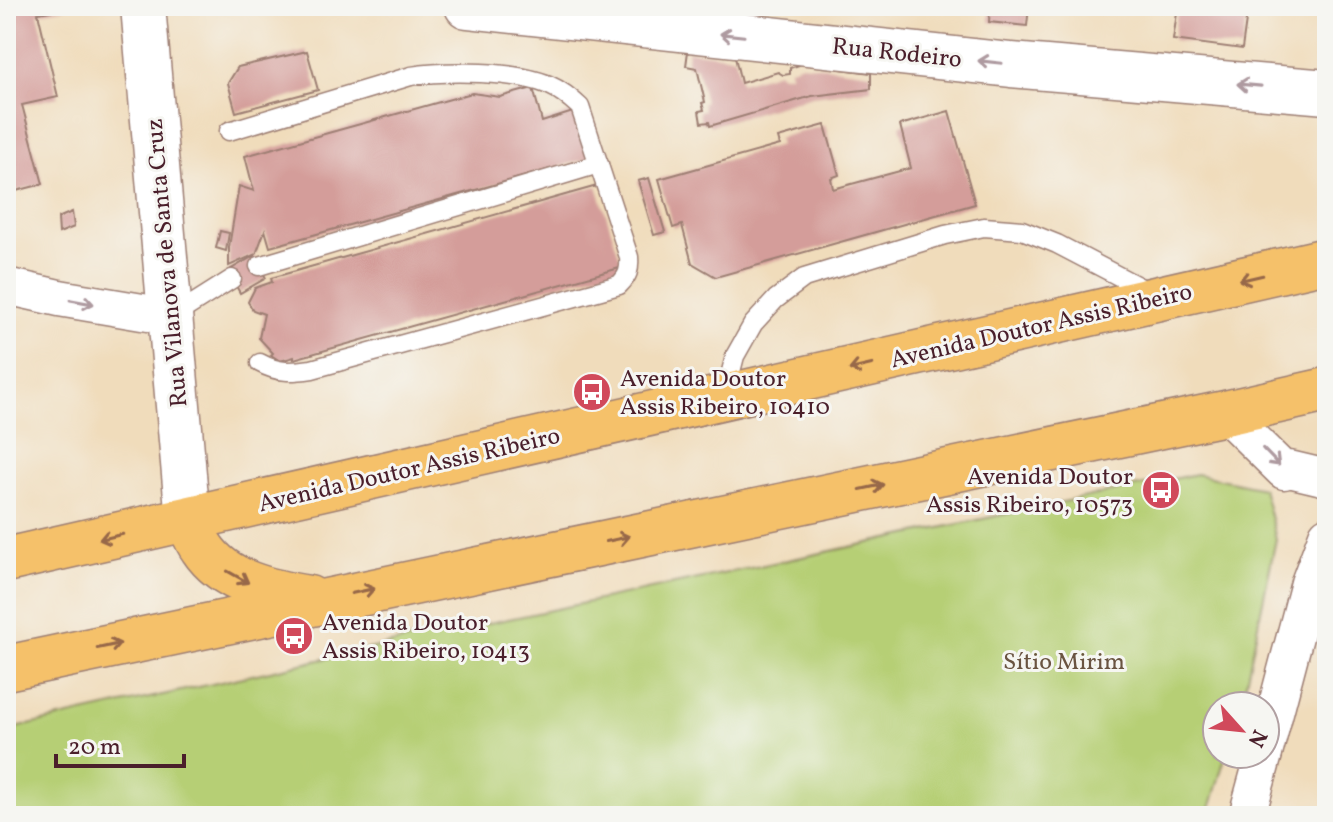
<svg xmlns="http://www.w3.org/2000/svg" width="1333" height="822" viewBox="0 0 1333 822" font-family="Vollkorn,serif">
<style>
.green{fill:#b6cf74;stroke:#807750;stroke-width:2}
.building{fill:#d49d9a}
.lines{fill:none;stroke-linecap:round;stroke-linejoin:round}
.service-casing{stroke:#9d7e73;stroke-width:21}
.minor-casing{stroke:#9d7e73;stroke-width:39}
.tertiary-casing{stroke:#9d7e73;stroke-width:47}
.primary-casing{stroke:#9d7e73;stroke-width:47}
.service{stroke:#fff;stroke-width:18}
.minor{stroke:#fff;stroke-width:36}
.tertiary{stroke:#fff;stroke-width:44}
.primary{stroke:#f5c16b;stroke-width:44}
.oneway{stroke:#ae9aa0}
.oneway2{stroke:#976848}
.labels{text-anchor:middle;stroke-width:6;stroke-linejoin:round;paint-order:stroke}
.street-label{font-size:24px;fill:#4a1f2b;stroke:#f6f6f2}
.poi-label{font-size:24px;fill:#4a1f2b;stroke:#f6f6f2;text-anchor:start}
.park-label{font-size:24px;fill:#6a5441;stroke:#f6f6f2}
</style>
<rect width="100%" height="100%" fill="#f6f6f2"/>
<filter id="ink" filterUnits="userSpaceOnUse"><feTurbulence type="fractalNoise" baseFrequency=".0125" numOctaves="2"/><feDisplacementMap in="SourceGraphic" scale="16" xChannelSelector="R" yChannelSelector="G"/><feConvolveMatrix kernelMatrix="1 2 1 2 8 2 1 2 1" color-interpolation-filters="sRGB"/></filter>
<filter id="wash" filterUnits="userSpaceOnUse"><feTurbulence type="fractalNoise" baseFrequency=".006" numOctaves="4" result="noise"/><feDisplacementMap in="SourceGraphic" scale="32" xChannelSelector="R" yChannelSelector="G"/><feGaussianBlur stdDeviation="1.8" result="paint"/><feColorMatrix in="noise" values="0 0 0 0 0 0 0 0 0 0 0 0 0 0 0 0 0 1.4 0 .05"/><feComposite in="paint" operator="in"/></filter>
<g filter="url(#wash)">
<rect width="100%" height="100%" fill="#f0dcbb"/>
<path class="green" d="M1196,474L1263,488L1276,539L1241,706H1217V754H1226L1208,816H6V730L418,638Z"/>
<g id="blocks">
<g class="building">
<path d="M6,6L68,8L38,13L58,97L22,105L43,184L12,192L6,168Z"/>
<path d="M990,6H1029L1027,26L989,22Z"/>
<path d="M1178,6H1248L1242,49L1173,40Z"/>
<path d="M1289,6H1327V13L1289,8Z"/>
<path d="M307,51L318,90L236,112L228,83L238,67Z"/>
<path d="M688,51L735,57L741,83L778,72L783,75L790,74V68L802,64L871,73V89L812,96L710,126L709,122L701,123L699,111L704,110L702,103L705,102L697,68L686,66Z"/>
<path d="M533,88L542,122L576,111L590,158L270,247L265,230L256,254L229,266V247L239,186L254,191L245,156L472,93L500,97Z"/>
<path d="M949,111L975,204L716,277L692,263L682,225L673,228L659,179L780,145L778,138L825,125L839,175L831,178L833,189L911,168L900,125Z"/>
<path d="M649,178L665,232L654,235L638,181Z"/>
<path d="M597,186L623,267L294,359V357L280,361L271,355L273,353L259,338L264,314L253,310L248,302L255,288L272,282L271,278Z"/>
<path d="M72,212L74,227L59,233L58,218Z"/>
<path d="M220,231L229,233L226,251L216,248Z"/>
<path d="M254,256L266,278L240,293L228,271Z"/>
</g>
</g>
</g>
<g filter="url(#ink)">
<use href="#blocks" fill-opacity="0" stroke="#9d7e73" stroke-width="2"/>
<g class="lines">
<defs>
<g id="service">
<path d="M229,131L411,76C447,70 515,71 549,85C561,90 570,98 580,107L629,257C630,270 628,276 619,285L312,369C292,372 278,373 260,363"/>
<path d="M259,266L599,164"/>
<path d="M172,317L232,279"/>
<path d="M725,395L735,356L753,324L776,299L804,278L945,235L984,227L1022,230L1057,244L1151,293"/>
</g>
<g id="minor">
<path d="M6,286L59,298L172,317"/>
<path d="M1225,413L1284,471L1289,469L1327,478"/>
<path d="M1265,750L1309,583L1327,535"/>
<path d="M1247,816L1264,754"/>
</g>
<g id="tertiary">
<path d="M143,6L188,520"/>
<path d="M467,6L1011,65L1327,92"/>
</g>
<g id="primary">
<path d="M188,520C192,529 196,540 202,548C225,583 271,592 309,598"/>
<path d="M6,560L1327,260"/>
<path d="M6,668L1225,413L1327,390"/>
</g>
</defs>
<use href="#service" class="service-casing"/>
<use href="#minor" class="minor-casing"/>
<use href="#tertiary" class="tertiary-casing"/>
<use href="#primary" class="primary-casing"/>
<use href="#service" class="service"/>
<use href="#minor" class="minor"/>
<use href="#tertiary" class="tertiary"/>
<use href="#primary" class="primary"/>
</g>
<defs><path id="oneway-shaft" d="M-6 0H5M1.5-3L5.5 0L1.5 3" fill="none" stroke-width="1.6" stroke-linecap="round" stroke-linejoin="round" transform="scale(2)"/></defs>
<g class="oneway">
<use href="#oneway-shaft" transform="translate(732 35) rotate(-174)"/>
<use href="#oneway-shaft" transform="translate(990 62) rotate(-174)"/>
<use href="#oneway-shaft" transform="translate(1249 85) rotate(-175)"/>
<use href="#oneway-shaft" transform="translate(82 302) rotate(10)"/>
<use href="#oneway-shaft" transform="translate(1271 457) rotate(46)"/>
</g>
<g class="oneway2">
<use href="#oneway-shaft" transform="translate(1251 278) rotate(167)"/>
<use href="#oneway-shaft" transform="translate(861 367) rotate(167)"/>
<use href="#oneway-shaft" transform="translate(872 487) rotate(-12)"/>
<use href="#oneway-shaft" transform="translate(111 537) rotate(167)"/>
<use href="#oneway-shaft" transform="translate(618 539) rotate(-12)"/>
<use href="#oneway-shaft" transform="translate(238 577) rotate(29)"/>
<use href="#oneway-shaft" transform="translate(363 591) rotate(-12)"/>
<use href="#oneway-shaft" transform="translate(109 646) rotate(-12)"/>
</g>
</g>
<defs>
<symbol id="bus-disc" viewBox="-11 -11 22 22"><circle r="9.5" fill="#d1495b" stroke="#f6f6f2"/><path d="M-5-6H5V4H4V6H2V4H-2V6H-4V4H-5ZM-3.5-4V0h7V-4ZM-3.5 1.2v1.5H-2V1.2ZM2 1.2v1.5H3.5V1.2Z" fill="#fff"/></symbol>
</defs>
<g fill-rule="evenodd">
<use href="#bus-disc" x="570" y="370" width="44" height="44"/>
<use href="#bus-disc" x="1139" y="468" width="44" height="44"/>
<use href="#bus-disc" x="272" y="614" width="44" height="44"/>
</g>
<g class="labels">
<g class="street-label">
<text transform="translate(897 52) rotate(6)" y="8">Rua Rodeiro</text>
<text transform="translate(166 263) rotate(-95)" y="8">Rua Vilanova de Santa Cruz</text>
<text transform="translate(1041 325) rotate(-13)" y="8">Avenida Doutor Assis Ribeiro</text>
<text transform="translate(409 469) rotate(-13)" y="8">Avenida Doutor Assis Ribeiro</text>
</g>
<g class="poi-label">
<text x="620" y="386">Avenida Doutor<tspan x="620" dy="28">Assis Ribeiro, 10410</tspan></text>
<text x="1133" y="484" text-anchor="end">Avenida Doutor<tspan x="1133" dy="28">Assis Ribeiro, 10573</tspan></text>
<text x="322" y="630">Avenida Doutor<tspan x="322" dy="28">Assis Ribeiro, 10413</tspan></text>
</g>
<g class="park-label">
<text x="1064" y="669">Sítio Mirim</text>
</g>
</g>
<rect width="1333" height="822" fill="none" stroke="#f6f6f2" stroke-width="32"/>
<g transform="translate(1241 730) rotate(117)"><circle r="38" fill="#f6f6f2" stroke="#b1a0a2" stroke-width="2"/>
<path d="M0-6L14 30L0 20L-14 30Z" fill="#d1495b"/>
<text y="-12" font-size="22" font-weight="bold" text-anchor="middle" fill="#4a1f2b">N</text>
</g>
<path d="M56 754v12h128v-12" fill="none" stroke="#4a1f2b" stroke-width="4"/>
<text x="68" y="754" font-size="24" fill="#4a1f2b" stroke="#f6f6f2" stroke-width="6" paint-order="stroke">20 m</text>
</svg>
